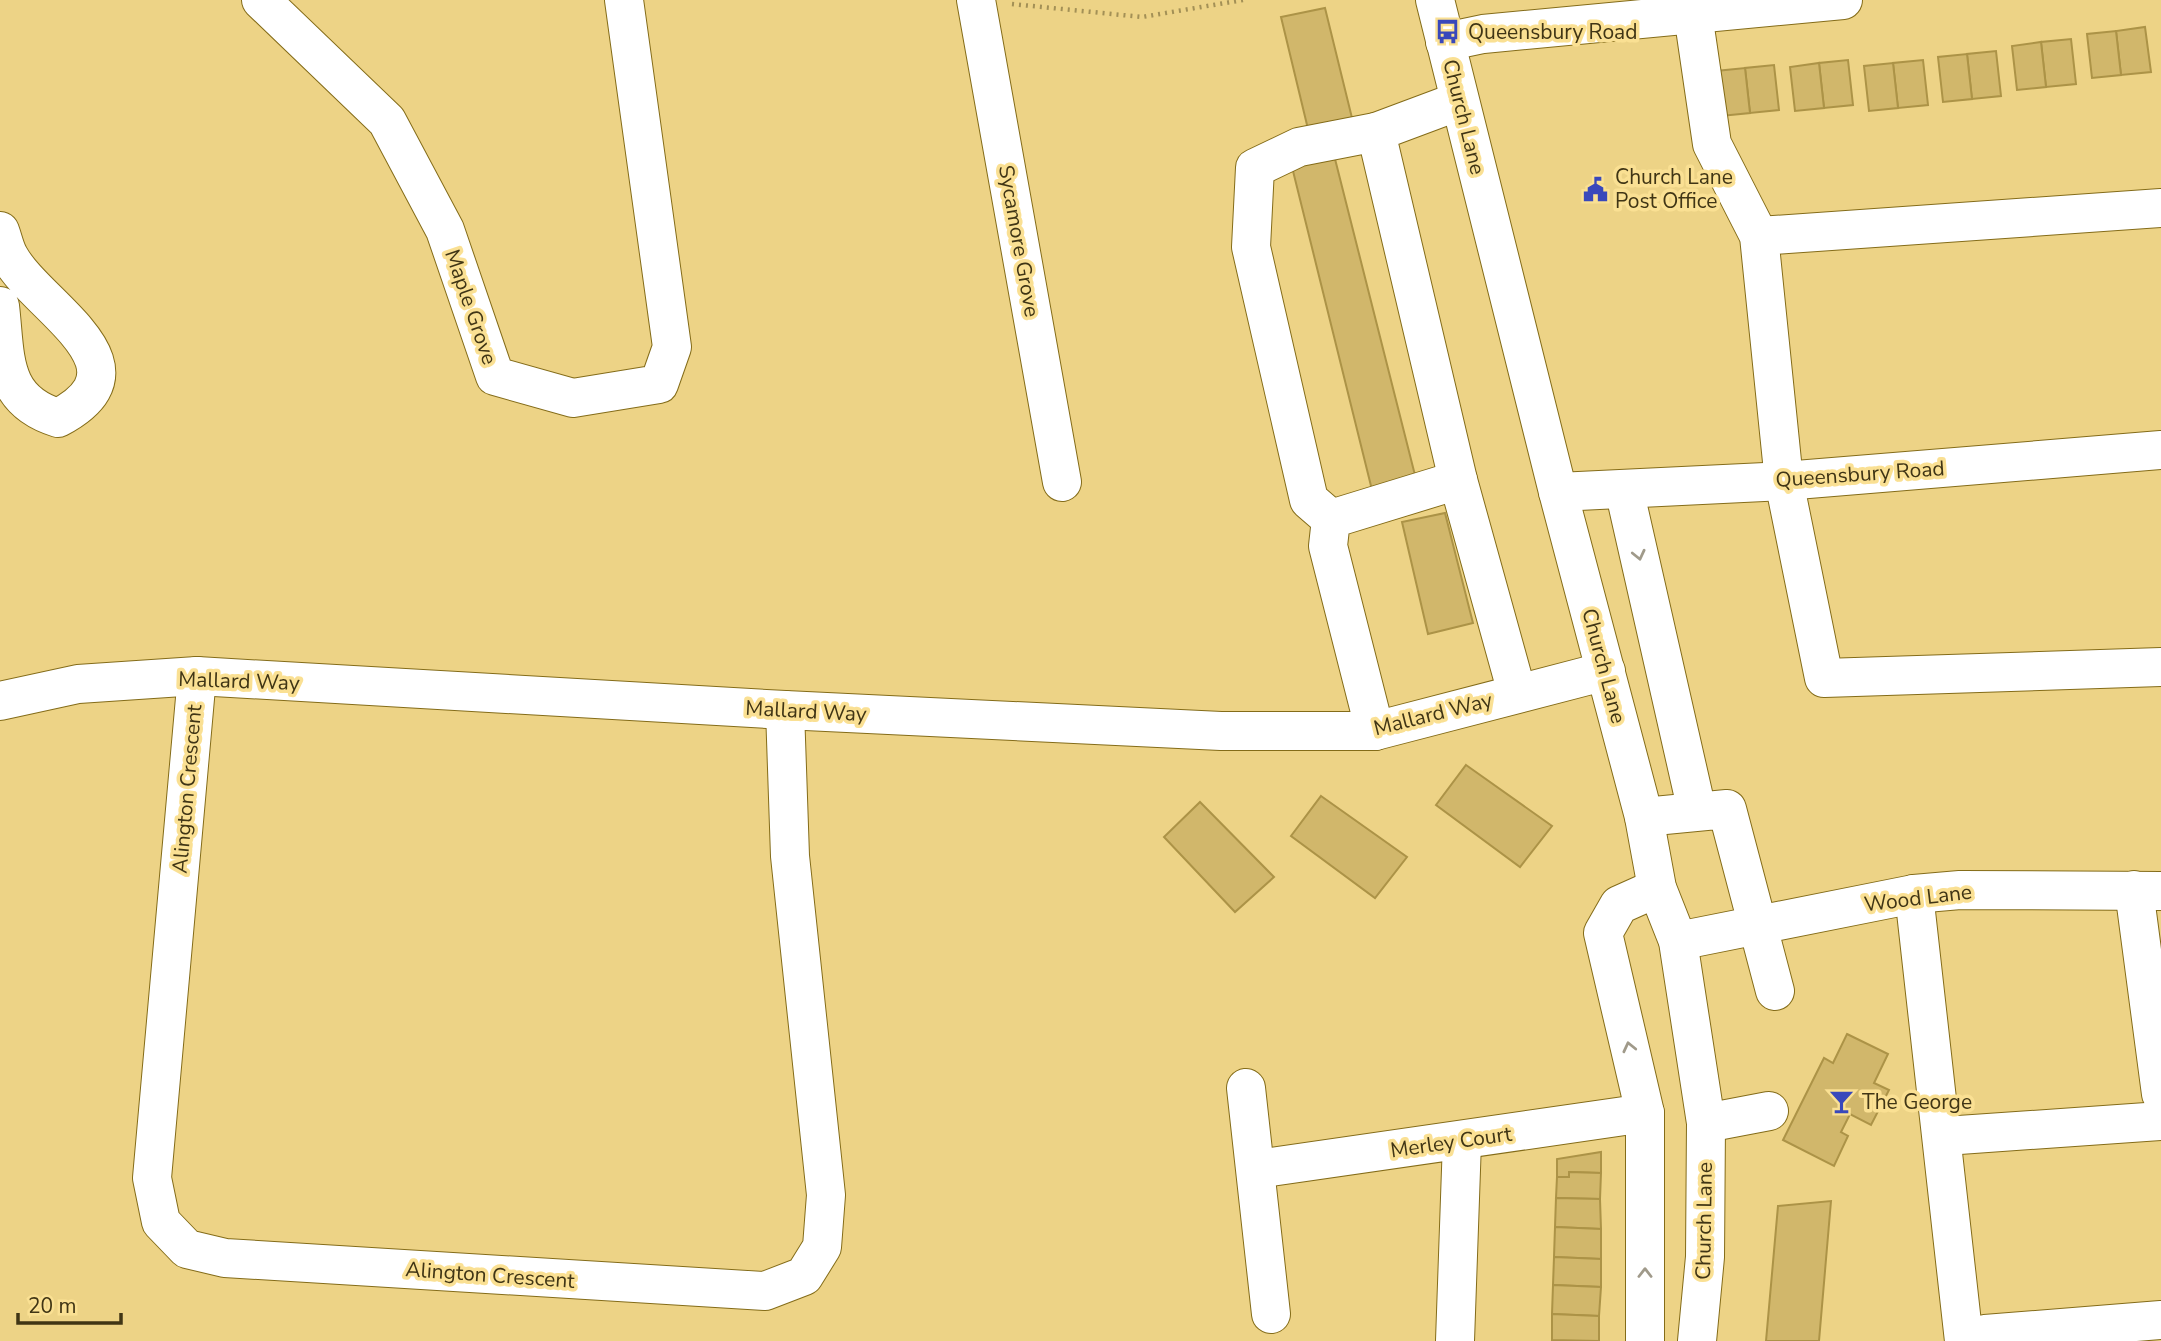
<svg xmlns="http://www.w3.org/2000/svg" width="2161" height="1341" viewBox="0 0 2161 1341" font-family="'Nunito Sans',sans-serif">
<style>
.building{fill:#d1b76b;stroke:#ac9347;stroke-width:2}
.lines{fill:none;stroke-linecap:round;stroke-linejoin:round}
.minor-casing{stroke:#846c19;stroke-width:40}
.major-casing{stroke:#846c19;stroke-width:40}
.path{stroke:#a39056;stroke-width:4.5;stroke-dasharray:2 5;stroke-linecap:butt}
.minor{stroke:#fff;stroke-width:38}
.major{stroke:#fff;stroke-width:38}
.oneway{stroke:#a09a8a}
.labels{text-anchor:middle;stroke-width:7;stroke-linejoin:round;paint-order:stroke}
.poi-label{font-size:21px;fill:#403515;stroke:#fae093;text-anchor:start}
.street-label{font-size:21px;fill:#403515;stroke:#fae093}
</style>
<rect width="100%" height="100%" fill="#edd386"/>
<g class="building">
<path d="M1325,8L1352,118L1308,129L1281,17Z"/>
<path d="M2145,27L2151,72L2121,75L2116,31Z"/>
<path d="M2116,31L2121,75L2092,78L2087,34Z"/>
<path d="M2071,39L2076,84L2046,87L2041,42Z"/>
<path d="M2041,42L2046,87L2017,90L2012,46Z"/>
<path d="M1996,51L2001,96L1972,99L1967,54Z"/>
<path d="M1967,54L1972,99L1943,102L1938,57Z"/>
<path d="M1848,60L1853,105L1824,108L1819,63Z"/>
<path d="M1923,60L1928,105L1898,108L1893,63Z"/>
<path d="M1819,63L1824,108L1795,111L1790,67Z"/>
<path d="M1893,63L1898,108L1869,111L1864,66Z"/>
<path d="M1774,65L1779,110L1750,113L1745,68Z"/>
<path d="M1745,68L1750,113L1721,116L1716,71Z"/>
<path d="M1334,155L1418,487L1374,498L1292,167Z"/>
<path d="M1445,513L1473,623L1428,634L1402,522Z"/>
<path d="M1466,765L1552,826L1520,867L1436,805Z"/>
<path d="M1321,796L1407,857L1375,898L1291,836Z"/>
<path d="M1200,802L1274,877L1235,912L1164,837Z"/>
<path d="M1847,1034L1888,1054L1874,1083L1889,1090L1871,1125L1850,1114L1841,1132L1848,1136L1834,1166L1783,1140L1824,1058L1833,1063Z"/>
<path d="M1601,1152V1173L1569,1172V1177H1557V1159Z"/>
<path d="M1569,1172L1601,1173L1600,1199L1556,1198L1557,1177H1569Z"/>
<path d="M1556,1198L1600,1199L1601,1229L1555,1227Z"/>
<path d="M1831,1201L1819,1341H1766L1778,1206Z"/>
<path d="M1555,1227L1601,1229V1259L1554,1257Z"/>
<path d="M1554,1257L1601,1259V1287L1553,1285Z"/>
<path d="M1553,1285L1601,1287L1599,1316L1552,1314Z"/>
<path d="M1552,1314L1599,1316V1341L1552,1340Z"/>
</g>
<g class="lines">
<defs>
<g id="minor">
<path d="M261,0L387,121L445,230L495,376L573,398L659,384L672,347L624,0"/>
<path d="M976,0L1062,482"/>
<path d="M1685,0L1693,14L1712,144L1759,236L1784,481L1824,678L2161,667"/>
<path d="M1445,42L1483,34L1843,0"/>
<path d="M1459,101L1376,132L1458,480L1517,693"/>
<path d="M0,231C3,239 5,249 9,256C36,307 157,366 58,418C0,400 6,357 0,306"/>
<path d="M1759,236L2161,208"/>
<path d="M1624,489L1697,811"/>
<path d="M1558,492L1784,481L2161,450"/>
<path d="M1331,519L1309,500L1251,247L1255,168L1299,147L1376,132"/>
<path d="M197,676L152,1178L161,1222L187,1249L225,1258L765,1291L804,1276L822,1247L826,1195L790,856L785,710"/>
<path d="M0,701L78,684L197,676L785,710L1221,731H1375L1606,671"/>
<path d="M1375,731L1328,546L1331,519L1458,480"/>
<path d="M1644,817L1727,809L1775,991"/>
<path d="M2134,890L2161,1094"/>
<path d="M1914,894L1964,1341"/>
<path d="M1678,941L1914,894L1960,890L2161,891"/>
<path d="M1246,1088L1271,1314"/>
<path d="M1706,1123L1769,1111"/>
<path d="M1959,1135L2161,1121"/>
<path d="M1257,1169L1645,1113"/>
<path d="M1985,1334L2161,1320"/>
<path d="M1455,1341L1462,1141"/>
<path d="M1645,1341V1113L1603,933L1619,905L1657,888"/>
</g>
<path id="major" d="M1435,0L1558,492L1644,817L1657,888L1678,941L1706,1123L1705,1257L1697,1341"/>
</defs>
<use href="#minor" class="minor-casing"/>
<use href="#major" class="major-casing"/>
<path class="path" d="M1012,4L1142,17L1243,0"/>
<use href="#minor" class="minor"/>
<use href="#major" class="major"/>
</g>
<defs><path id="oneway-chevron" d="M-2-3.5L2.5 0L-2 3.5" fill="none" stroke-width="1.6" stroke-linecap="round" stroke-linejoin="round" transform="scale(1.75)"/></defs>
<g class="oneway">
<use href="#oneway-chevron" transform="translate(1639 555) rotate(77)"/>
<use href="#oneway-chevron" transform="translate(1629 1047) rotate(-103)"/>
<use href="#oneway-chevron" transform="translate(1645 1273) rotate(-90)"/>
</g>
<defs>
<symbol id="bus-bare" viewBox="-9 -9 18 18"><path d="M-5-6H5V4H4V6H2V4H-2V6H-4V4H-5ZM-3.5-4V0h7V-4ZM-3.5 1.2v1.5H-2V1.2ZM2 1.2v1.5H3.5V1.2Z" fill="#3948bb" stroke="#fae093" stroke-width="2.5" paint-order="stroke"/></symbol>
<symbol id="civic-bare" viewBox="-9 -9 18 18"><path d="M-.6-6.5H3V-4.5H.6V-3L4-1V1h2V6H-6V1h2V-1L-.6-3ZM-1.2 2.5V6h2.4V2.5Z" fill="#3948bb" stroke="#fae093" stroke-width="2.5" paint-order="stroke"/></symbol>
<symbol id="bar-bare" viewBox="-9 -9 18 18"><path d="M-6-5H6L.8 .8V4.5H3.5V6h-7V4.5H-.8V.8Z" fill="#3948bb" stroke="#fae093" stroke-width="2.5" paint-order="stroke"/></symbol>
</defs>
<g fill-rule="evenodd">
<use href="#bus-bare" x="1430" y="14" width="35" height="35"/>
<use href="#civic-bare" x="1578" y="172" width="35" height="35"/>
<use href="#bar-bare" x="1824" y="1084" width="35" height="35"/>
</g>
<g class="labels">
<g class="poi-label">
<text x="1468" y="39">Queensbury Road</text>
<text x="1615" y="184">Church Lane<tspan x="1615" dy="24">Post Office</tspan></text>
<text x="1862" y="1109">The George</text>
</g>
<g class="street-label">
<text transform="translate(1464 117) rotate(76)" y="7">Church Lane</text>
<text transform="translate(1019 241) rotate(80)" y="7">Sycamore Grove</text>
<text transform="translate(471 307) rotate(71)" y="7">Maple Grove</text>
<text transform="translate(1860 474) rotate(-4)" y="7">Queensbury Road</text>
<text transform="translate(1604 666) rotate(75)" y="7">Church Lane</text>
<text transform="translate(239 681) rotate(2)" y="7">Mallard Way</text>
<text transform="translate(806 711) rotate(3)" y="7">Mallard Way</text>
<text transform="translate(1433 714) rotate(-14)" y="7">Mallard Way</text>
<text transform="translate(187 789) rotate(-85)" y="7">Alington Crescent</text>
<text transform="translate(1918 898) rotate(-7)" y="7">Wood Lane</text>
<text transform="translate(1451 1142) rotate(-8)" y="7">Merley Court</text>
<text transform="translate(1704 1221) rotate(-89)" y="7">Church Lane</text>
<text transform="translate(490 1275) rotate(4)" y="7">Alington Crescent</text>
</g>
</g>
<path d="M18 1313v10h103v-10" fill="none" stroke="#403515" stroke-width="3.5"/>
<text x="28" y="1313" font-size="21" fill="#403515" stroke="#fae093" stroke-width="5" paint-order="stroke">20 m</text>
</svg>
